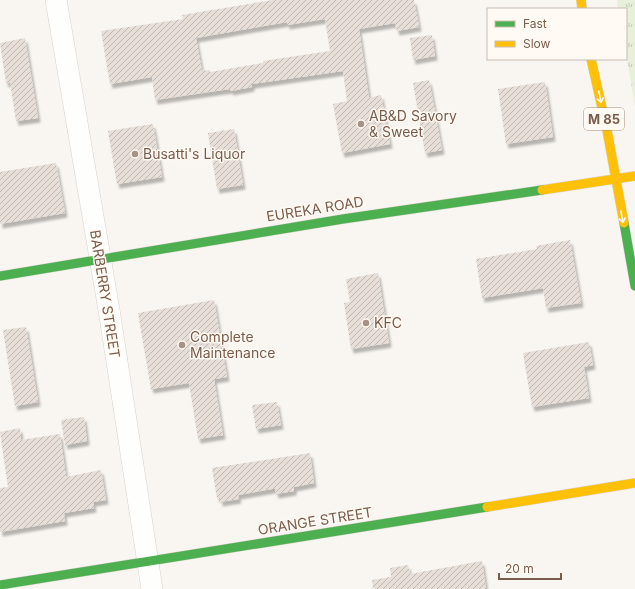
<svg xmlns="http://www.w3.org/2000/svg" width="635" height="589" viewBox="0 0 635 589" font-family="Inter,sans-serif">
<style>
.grass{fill:url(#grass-tufts)}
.building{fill:url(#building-hatch);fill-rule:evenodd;filter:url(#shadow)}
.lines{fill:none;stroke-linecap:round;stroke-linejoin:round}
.street-casing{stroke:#d7d1cb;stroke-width:22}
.fast-casing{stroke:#d9d2cb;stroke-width:10}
.slow-casing{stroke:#d9d2cb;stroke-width:10}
.street{stroke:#fefefd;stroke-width:21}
.fast{stroke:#4caf50;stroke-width:9}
.slow{stroke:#ffc107;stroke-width:9}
.oneway{stroke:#fffaf3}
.poi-dot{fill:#a69286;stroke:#fffaf3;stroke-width:1.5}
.labels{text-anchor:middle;stroke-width:3;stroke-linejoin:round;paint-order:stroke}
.shield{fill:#fffaf3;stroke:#a28b7f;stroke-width:1}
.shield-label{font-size:13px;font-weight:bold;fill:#7a5c4d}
.poi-label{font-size:14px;fill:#7a5c4d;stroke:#fffaf3;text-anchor:start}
.street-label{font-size:14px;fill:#7a5c4d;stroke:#fffaf3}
</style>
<defs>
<pattern id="grass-tufts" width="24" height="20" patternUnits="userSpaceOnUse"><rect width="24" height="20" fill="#e7f0db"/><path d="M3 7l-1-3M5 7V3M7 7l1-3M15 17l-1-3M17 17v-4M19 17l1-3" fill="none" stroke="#c0c6b4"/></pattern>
<pattern id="building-hatch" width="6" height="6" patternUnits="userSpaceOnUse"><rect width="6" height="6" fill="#e6ded7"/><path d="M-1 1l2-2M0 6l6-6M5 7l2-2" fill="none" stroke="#bfb7b1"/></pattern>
<filter id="shadow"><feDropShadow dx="2.5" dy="4.5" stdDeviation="1" flood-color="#0004"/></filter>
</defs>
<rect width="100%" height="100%" fill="#f9f5f0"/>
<path class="grass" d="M617,0H635V106L626,53V9H618Z"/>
<g class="building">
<path d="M273,0H414L419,27L397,31L395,23L359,29L369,98L381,95L390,144L342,153L333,104L347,101L343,71L252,84V87L231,91L230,89L155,100L152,77L110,84L101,31L183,19L182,15ZM325,19L330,51L263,61V63L210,72V70L202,71L196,38L287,22V25Z"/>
<path d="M432,35L435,56L413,60L410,38Z"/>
<path d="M25,38L38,118L16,121L10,82L6,83L0,43Z"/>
<path d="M429,80L442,150L425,153L413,83Z"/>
<path d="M545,82L553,137L506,144L498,89Z"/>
<path d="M153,124L162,177L117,184L108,131Z"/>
<path d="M234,129L243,185L217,189L208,133Z"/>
<path d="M56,163L65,213L0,224V172Z"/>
<path d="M570,240L581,303L546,308L543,288L482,298L476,259L537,249L536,246Z"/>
<path d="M378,273L389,343L351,349L344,303L350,302L346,279Z"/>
<path d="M214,300L227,377L214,379L223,435L198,439L189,383L151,389L138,313Z"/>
<path d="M26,327L38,402L15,406L3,330Z"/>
<path d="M589,342L593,365L584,367L589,398L532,407L523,353Z"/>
<path d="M277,402L281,425L256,429L252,405Z"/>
<path d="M84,417L87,441L65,445L61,420Z"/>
<path d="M20,428L21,440L60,434L66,477L101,470L106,500L93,502L94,508L64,513L65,521L0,532V488L8,487L0,432Z"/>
<path d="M310,453L314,483L294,487V491L276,494L275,489H272L238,495L239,499L220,502V497L217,498L212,468Z"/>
<path d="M482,561L486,589H373L372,580L391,577L390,568L408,565L410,574Z"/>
</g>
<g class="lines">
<defs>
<path id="street" d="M56,0L109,310L152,589"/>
<g id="fast">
<path d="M624,223L635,286"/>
<path d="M0,276L343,219L542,190"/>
<path d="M0,585L487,507"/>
</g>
<g id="slow">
<path d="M581,0L582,9"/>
<path d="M591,59L607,130L624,223"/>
<path d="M542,190L635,176"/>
<path d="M487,507L635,483"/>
</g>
</defs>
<use href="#street" class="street-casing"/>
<use href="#fast" class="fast-casing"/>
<use href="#slow" class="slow-casing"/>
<use href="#street" class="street"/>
<use href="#fast" class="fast"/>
<use href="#slow" class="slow"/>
</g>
<defs><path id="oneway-shaft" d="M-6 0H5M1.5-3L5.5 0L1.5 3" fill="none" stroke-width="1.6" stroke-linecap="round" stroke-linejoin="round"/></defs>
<g class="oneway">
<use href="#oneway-shaft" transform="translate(600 97) rotate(78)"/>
<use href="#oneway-shaft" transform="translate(622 217) rotate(80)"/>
</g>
<g class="poi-dot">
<circle cx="361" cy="124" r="4"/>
<circle cx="135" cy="154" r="4"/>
<circle cx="366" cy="323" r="4"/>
<circle cx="182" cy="345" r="4"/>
</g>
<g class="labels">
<rect class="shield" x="584" y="108" width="40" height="22" rx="3"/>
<g class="shield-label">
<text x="604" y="124">M 85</text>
</g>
<g class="poi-label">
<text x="369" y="121">AB&amp;D Savory<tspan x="369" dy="16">&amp; Sweet</tspan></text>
<text x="143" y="159">Busatti's Liquor</text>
<text x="374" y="328">KFC</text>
<text x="190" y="342">Complete<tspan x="190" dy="16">Maintenance</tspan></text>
</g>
<g class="street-label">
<text transform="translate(315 209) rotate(-9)" y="5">EUREKA ROAD</text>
<text transform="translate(105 294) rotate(81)" y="5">BARBERRY STREET</text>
<text transform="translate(315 521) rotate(-9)" y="5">ORANGE STREET</text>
</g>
</g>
<rect x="487" y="8" width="140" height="52" fill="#fffaf3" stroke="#cabbb1"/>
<rect x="495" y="21" width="20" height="6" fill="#4caf50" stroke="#cabbb1"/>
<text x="523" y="28" font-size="12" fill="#7a5c4d">Fast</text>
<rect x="495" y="41" width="20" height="6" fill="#ffc107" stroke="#cabbb1"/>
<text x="523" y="48" font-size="12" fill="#7a5c4d">Slow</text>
<path d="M499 573v6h62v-6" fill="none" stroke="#7a5c4d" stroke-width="2"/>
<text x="505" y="573" font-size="12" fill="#7a5c4d" stroke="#fffaf3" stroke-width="3" paint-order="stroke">20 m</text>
</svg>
